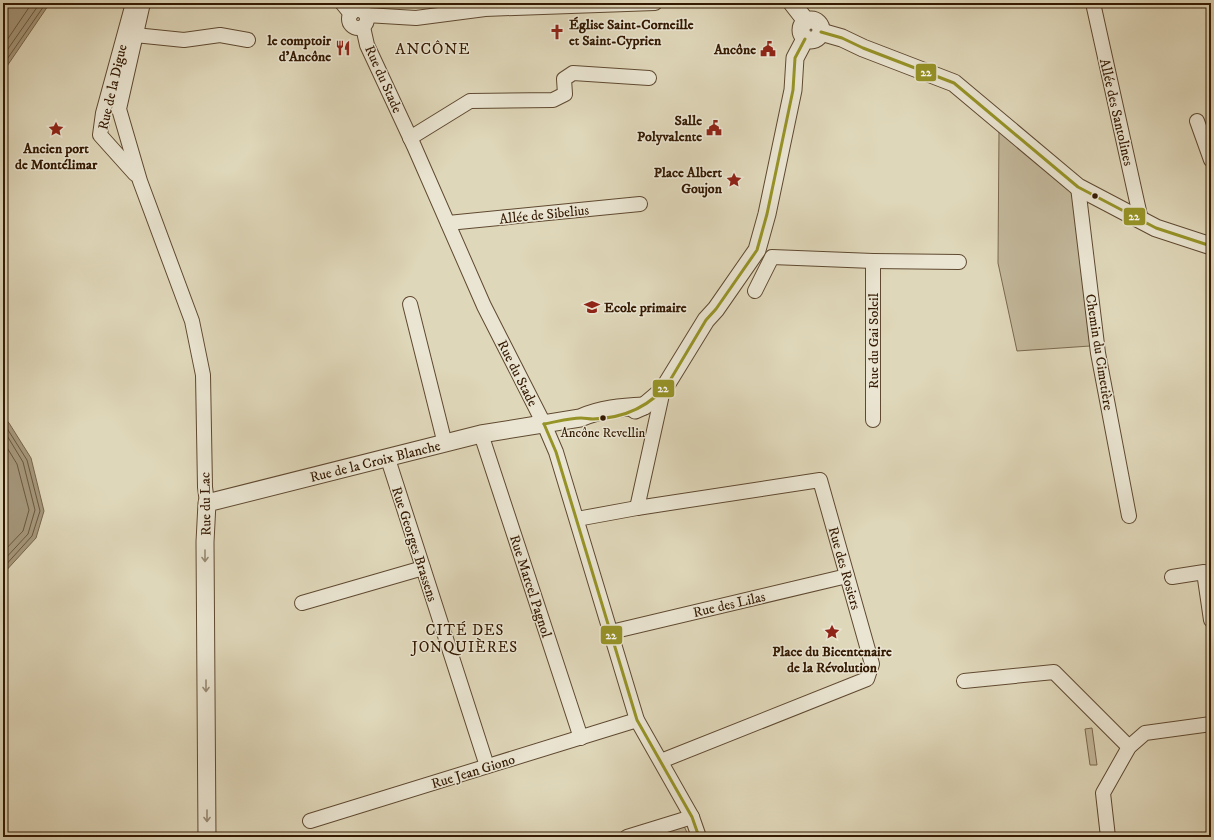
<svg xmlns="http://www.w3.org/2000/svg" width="1214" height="840" viewBox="0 0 1214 840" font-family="'IM FELL DW Pica',serif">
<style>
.green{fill:#c2b79a;stroke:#7b684e}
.water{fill:#a5977b;stroke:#78654b}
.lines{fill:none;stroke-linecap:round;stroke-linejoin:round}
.shore{stroke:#6c583e;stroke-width:1}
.minor-casing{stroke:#5f4930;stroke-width:16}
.tertiary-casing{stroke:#5f4930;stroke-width:19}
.minor{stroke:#eae5d2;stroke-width:14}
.tertiary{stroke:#eae5d2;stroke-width:17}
.bus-1-casing{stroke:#eae5d2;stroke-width:6}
.bus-1{stroke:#969327;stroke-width:3}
.oneway{stroke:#988a74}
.bus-dot{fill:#341a02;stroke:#eae5d2;stroke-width:1.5}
.labels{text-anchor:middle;stroke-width:3;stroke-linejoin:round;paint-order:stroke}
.bus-label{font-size:13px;fill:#341a02;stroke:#eae5d2}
.poi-label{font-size:14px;font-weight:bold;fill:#341a02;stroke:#eae5d2;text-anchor:end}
.street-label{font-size:14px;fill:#341a02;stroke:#eae5d2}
.neighbourhood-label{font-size:15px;letter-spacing:1px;fill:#341a02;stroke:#eae5d2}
.quarter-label{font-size:16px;letter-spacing:1px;fill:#341a02;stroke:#eae5d2}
.line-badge{stroke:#eae5d2;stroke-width:1.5}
.badge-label{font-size:11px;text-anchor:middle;font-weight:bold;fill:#fff}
</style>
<rect width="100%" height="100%" fill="#dfd7b9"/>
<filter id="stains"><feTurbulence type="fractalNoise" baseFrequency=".005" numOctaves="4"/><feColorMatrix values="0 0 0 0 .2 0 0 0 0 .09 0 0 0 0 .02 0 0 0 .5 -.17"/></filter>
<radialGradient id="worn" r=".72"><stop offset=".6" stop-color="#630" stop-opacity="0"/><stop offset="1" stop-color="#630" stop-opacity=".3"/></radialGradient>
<g class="green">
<path d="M999,130L1072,191L1090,346L1017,351L998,263Z"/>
<path d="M1092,728L1097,765H1090L1085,729Z"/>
<path d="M679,815L689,837H615Z"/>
</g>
<g class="water">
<path d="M3,3H50L3,72Z"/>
<path d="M3,416L9,423L31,458L44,511L36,538L3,574Z"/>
</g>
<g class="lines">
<g class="shore">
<path d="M3,46L32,3"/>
<path d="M3,56L40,3"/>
<path d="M3,65L46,3"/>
<path d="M3,422L27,460L40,511L32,536L3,568"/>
<path d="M3,429L23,462L35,510L28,534L3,561"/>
<path d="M3,441L17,464L29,510L23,531L3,552"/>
</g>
<defs>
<g id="minor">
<path d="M133,3L103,113L100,135L135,174"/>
<path d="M143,3L119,109L140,181L192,321L203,375L205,487L207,503"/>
<path d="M342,3L351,14"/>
<path d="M1093,3L1141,220"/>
<circle cx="358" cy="19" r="9"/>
<path d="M366,15L416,18L485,9L655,3"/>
<path d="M363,27L367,45L414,146L484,306L544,424L556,452L637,720L692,817L699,837"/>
<path d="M135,35L184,40L220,35L248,40"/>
<path d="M1197,121L1211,160"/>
<path d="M410,138L470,101L553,100L565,94L564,79L573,73L649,78"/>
<path d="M1078,187L1098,353L1129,516"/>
<path d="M448,223L640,204"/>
<path d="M873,261L959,262"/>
<path d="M755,291L772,257L873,261V420"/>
<path d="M410,304L445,444"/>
<path d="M481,434L581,738"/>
<path d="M388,459L487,766"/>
<path d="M637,508L663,390"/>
<path d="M577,519L637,508L820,480L872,664L867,679L661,761"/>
<path d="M1172,577L1204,572L1211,620"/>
<path d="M302,603L423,568"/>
<path d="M611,632L847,576"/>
<path d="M964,681L1054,672L1129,747"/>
<path d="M310,821L637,720"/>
<path d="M627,837L692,817"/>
<path d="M1108,837L1103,793L1129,747L1145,733L1211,724"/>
</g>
<g id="tertiary">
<path d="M792,3L806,21"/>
<circle cx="811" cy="30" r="10"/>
<path d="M821,32L842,38L863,48L954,83L1078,187L1156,228L1211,246"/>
<path d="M635,410L644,406L663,390L706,320L716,309L757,250L767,214L793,90L795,58L805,39"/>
<path d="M207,837L205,542L207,503L481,434L580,418C600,409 622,407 644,406"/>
</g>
</defs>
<use href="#minor" class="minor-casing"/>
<use href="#tertiary" class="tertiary-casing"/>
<use href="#minor" class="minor"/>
<use href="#tertiary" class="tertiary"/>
<defs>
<g id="bus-1">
<path d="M821,32L842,38L863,48L954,83L1078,187L1156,228L1211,246"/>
<path d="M544,424C556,422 569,418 581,418C585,418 589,419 593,419C624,418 651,406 669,382L706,320L716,309L757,250L767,214L793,90L795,58L805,39"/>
<path d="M544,424L556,452L637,720L692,817L699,837"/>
</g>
</defs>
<use href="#bus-1" class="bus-1-casing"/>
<use href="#bus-1" class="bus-1"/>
</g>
<defs><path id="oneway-shaft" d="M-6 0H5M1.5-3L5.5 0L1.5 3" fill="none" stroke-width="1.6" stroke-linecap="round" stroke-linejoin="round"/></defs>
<g class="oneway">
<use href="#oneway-shaft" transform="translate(205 556) rotate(90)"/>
<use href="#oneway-shaft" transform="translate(206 686) rotate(90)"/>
<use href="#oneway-shaft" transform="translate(207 816) rotate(90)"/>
</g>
<defs>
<symbol id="church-bare" viewBox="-9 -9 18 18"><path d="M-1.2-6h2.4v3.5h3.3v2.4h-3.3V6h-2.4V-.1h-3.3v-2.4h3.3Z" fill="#8f2418" stroke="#eae5d2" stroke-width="2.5" paint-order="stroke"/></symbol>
<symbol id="restaurant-bare" viewBox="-9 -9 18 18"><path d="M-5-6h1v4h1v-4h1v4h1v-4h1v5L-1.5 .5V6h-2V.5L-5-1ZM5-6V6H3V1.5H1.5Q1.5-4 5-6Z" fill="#8f2418" stroke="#eae5d2" stroke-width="2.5" paint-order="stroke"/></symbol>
<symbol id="civic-bare" viewBox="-9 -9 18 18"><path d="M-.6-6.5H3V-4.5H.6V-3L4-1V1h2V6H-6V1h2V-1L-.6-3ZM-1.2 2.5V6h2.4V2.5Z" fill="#8f2418" stroke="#eae5d2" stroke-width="2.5" paint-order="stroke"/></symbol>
<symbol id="sight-bare" viewBox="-9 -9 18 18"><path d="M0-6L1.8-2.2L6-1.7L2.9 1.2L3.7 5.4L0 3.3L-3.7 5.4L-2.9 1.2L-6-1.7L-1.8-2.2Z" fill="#8f2418" stroke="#eae5d2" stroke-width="2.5" paint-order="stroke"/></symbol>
<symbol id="school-bare" viewBox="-9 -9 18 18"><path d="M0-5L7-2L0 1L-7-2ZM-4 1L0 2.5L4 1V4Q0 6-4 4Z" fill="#8f2418" stroke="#eae5d2" stroke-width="2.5" paint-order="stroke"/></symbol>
</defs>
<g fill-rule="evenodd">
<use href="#church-bare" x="546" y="21" width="22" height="22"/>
<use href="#restaurant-bare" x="332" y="37" width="22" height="22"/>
<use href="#civic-bare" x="757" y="38" width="22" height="22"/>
<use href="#civic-bare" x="703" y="117" width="22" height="22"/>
<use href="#sight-bare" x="45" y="118" width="22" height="22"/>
<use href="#sight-bare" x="723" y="169" width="22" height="22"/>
<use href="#school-bare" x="581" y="296" width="22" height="22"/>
<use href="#sight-bare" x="821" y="621" width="22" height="22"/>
</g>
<g class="bus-dot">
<circle cx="1095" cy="196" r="3.5"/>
<circle cx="603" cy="418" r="3.5"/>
</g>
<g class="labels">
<g class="bus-label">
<text x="603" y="437">Ancône Revellin</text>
</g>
<g class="poi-label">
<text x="569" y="29" text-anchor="start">Église Saint-Corneille<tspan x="569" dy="16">et Saint-Cyprien</tspan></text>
<text x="331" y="45">le comptoir<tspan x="331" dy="16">d'Ancône</tspan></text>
<text x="756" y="54">Ancône</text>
<text x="702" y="125">Salle<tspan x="702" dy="16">Polyvalente</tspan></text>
<text x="56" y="153" text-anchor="middle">Ancien port<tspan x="56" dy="16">de Montélimar</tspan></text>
<text x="722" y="177">Place Albert<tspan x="722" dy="16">Goujon</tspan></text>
<text x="604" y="312" text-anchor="start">Ecole primaire</text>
<text x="832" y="656" text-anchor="middle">Place du Bicentenaire<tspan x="832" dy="16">de la Révolution</tspan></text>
</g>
<g class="street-label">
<text transform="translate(384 79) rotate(66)" y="5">Rue du Stade</text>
<text transform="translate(112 87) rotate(-77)" y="5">Rue de la Digue</text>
<text transform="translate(1117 112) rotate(77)" y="5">Allée des Santolines</text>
<text transform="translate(544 214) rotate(-6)" y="5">Allée de Sibelius</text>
<text transform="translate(873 341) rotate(-90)" y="5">Rue du Gai Soleil</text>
<text transform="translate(1100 352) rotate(81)" y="5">Chemin du Cimetière</text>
<text transform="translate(518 373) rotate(63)" y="5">Rue du Stade</text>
<text transform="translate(375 461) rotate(-14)" y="5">Rue de la Croix Blanche</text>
<text transform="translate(205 504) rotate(-91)" y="5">Rue du Lac</text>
<text transform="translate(415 544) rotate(72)" y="5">Rue Georges Brassens</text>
<text transform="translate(845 568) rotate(74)" y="5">Rue des Rosiers</text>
<text transform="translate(531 586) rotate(72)" y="5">Rue Marcel Pagnol</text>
<text transform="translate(729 604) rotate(-13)" y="5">Rue des Lilas</text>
<text transform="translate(473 771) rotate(-17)" y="5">Rue Jean Giono</text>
</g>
<g class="neighbourhood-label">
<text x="465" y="635">CITÉ DES<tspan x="465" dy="17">JONQUIÈRES</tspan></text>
</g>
<g class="quarter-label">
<text x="433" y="54">ANCÔNE</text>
</g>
</g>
<g class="line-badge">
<rect x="915" y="63" width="22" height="19" rx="4" fill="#969327"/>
<rect x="1123" y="207" width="23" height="19" rx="4" fill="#969327"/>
<rect x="652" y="379" width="23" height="19" rx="4" fill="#969327"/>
<rect x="600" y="625" width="23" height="20" rx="4" fill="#969327"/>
</g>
<g class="badge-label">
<text x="926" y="76">22</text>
<text x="1134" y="220">22</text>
<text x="663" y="392">22</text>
<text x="611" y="639">22</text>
</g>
<rect width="1214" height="840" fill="none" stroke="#dfd7b9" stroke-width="16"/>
<rect x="4" y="4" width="1206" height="832" fill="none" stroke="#341a02" stroke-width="2"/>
<rect x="8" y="8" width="1198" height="824" fill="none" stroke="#341a02"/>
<rect width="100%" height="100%" filter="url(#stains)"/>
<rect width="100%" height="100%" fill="url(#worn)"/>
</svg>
